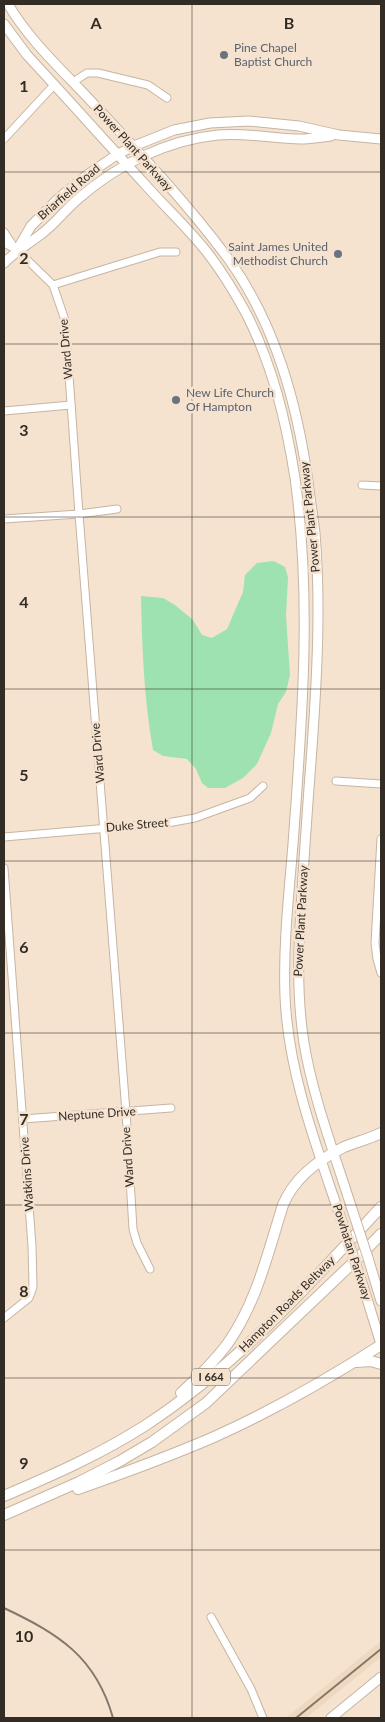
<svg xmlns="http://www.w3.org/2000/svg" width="385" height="1722" viewBox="0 0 385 1722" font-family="Lato,sans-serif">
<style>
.built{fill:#efd8bf}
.green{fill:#9ee3af}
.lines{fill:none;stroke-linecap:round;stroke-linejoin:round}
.minor-casing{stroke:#c6b5a3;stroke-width:9}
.major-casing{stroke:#c6b5a3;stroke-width:11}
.highway-casing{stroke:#c6b5a3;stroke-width:12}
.minor{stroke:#fff;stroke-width:7}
.major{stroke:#fff;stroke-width:9}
.highway{stroke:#fff;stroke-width:10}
.rail{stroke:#84786c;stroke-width:2}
.major-bridge-casing{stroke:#c6b5a3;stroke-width:11;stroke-linecap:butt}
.major-bridge{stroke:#fff;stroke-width:9}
.grid{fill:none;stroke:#332c25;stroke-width:1;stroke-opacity:0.55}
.worship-dot{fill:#6b7280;stroke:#f5e3d0;stroke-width:2}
.labels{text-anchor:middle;stroke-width:5;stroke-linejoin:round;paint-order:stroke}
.shield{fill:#f5e3d0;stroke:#6d6358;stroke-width:1}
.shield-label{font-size:11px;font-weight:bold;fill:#332c25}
.worship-label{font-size:12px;fill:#5b616d;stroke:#f5e3d0;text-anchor:start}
.street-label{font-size:12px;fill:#332c25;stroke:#f5e3d0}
.grid-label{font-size:16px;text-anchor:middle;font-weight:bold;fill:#332c25;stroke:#f5e3d0;stroke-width:5;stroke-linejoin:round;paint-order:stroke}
</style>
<rect width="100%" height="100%" fill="#f5e3d0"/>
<path class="built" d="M381,1641V1657L306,1718H286Z"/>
<path class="green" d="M274,561L285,567L288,577L286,616L290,675L286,692L278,704L271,733L257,764L243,778L225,788H208L202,783L196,769L187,759L163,756L153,750C144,700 142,647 141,596L163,598L175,605L193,620L202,635L212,638L227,629L243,592L245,575L257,563Z"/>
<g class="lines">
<defs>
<g id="minor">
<path d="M73,82L87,73H98L148,85L167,98"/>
<path d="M4,139L54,85"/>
<path d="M4,232L16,250"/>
<path d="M4,243L17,250L53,285L65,320L79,514L126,1112L133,1229L137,1243L150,1269"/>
<path d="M53,285L160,252H176"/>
<path d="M4,411L71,405"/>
<path d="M362,485L381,486"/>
<path d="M4,519L79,514L117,509"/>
<path d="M336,781L381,784"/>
<path d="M4,837L167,823L195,818L250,798L263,786"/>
<path d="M381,839L375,943L377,959L381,973"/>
<path d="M4,868L32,1246L33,1287L29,1298L4,1318"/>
<path d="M23,1119L171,1108"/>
<path d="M211,1617L251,1689L263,1718"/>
</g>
<g id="major">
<path d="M8,4C29,40 61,69 89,99C138,151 188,204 230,261C276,326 297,404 308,481C310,499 313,516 315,533C321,604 317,677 312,748C307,814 302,880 299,947C298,979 299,1011 304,1043C313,1098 334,1152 351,1206"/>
<path d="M4,24L27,55C66,97 103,139 142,181C163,205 186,226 206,251C222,271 235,293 247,315C273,367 286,421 295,478C312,600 302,722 293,844C289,894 283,945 285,996C288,1072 316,1145 340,1216"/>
<path d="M17,250L31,226L59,198L87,175L118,154L134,146L174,130L210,123L249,121L299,126L339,135L381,139"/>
<path d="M4,263C16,251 27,245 40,235C54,225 65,210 78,199C117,165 166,140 218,135C246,132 273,139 301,139C311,139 321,137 331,136"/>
<path d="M368,1258L381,1301"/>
<path d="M363,1286L381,1344"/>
<path d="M331,1718L381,1677"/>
</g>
<g id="highway">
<path d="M356,1362L371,1361L381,1364"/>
<path d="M181,1393C198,1377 214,1362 228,1343C257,1302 268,1252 283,1205C294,1178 318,1160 344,1147C356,1142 369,1139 381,1133"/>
<path d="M78,1489C124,1473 170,1456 214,1437C272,1411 328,1379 381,1345"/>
<path d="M4,1496C53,1475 101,1454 146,1425C236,1366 308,1286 381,1207"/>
<path d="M4,1515L79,1482L120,1461L152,1442L206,1403L358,1258L381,1234"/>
</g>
</defs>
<use href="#minor" class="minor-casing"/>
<use href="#major" class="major-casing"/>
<use href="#highway" class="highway-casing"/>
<use href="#minor" class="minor"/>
<use href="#major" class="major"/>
<use href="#highway" class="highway"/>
<g class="rail">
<path d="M4,1608C59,1634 96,1657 113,1718"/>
<path d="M296,1718L381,1649"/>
</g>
<defs>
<g id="major-bridge">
<path d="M351,1206L368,1258"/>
<path d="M340,1216L363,1286"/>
</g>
</defs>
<use href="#major-bridge" class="major-bridge-casing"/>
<use href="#major-bridge" class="major-bridge"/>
</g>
<path class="grid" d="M192,4V1718M4,172H381M4,344H381M4,517H381M4,689H381M4,861H381M4,1033H381M4,1205H381M4,1378H381M4,1550H381"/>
<g class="worship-dot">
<circle cx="224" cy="55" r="5"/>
<circle cx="338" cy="254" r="5"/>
<circle cx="176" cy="400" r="5"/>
</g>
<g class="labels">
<rect class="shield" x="192" y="1368.5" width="38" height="17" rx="4"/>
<g class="shield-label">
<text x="211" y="1381">I 664</text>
</g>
<g class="worship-label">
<text x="234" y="52">Pine Chapel<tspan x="234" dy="14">Baptist Church</tspan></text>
<text x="328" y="251" text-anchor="end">Saint James United<tspan x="328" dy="14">Methodist Church</tspan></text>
<text x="186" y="397">New Life Church<tspan x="186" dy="14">Of Hampton</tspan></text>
</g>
<g class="street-label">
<text transform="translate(133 148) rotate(48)" y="4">Power Plant Parkway</text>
<text transform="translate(69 192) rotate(-41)" y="4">Briarfield Road</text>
<text transform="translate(66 349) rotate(-95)" y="4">Ward Drive</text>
<text transform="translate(310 517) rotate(-96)" y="4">Power Plant Parkway</text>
<text transform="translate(98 753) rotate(-95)" y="4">Ward Drive</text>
<text transform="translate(137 825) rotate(-5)" y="4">Duke Street</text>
<text transform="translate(301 921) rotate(-87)" y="4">Power Plant Parkway</text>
<text transform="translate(97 1114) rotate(-4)" y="4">Neptune Drive</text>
<text transform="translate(128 1157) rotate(-94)" y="4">Ward Drive</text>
<text transform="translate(27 1174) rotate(-94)" y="4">Watkins Drive</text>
<text transform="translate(352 1252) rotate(72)" y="4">Powhatan Parkway</text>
<text transform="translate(287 1304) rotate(-45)" y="4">Hampton Roads Beltway</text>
</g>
</g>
<g class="grid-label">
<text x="96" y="29">A</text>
<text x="289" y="29">B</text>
<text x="24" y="92">1</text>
<text x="24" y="264">2</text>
<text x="24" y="436">3</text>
<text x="24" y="608">4</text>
<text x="24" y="781">5</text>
<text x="24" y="953">6</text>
<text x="24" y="1125">7</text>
<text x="24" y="1297">8</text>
<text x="24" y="1469">9</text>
<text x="24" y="1642">10</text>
</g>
<rect width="385" height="1722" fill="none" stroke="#332c25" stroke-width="10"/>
</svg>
